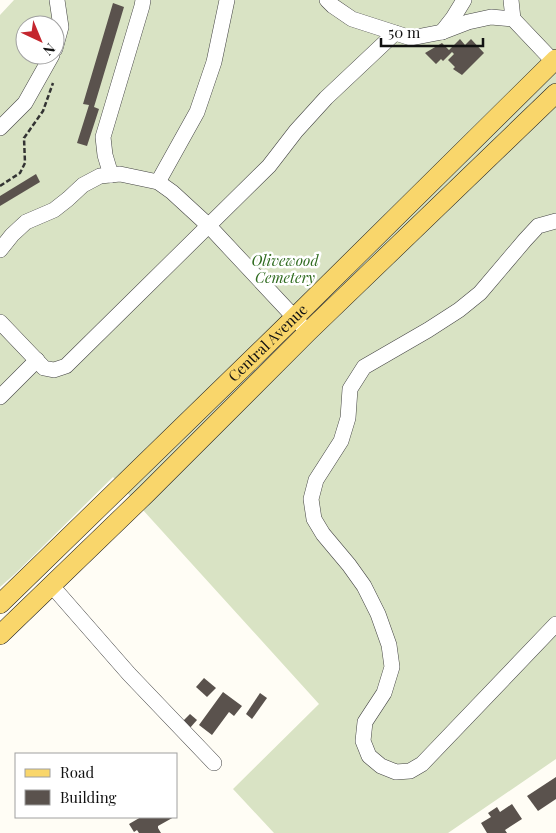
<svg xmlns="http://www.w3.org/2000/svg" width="556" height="833" viewBox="0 0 556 833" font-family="'Playfair Display',serif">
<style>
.cemetery{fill:#d9e3c4;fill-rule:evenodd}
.building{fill:#5a524d}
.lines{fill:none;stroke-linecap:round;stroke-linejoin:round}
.minor-casing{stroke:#444;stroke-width:16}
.major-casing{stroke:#222;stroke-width:20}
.path{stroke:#333;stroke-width:2.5;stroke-dasharray:5 2.5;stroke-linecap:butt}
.minor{stroke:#fff;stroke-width:15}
.major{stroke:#f9d66b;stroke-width:19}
.labels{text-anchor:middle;stroke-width:5;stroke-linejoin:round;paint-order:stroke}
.park-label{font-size:15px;font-style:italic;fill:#2f6b1f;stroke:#fff}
.street-label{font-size:15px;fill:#111;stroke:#fff}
</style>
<rect width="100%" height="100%" fill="#fffdf5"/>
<path class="cemetery" d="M14,0H556V759L448,833H274L233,789L319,704L113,477L16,573L0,587V15ZM25,25H55V55H25Z"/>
<g class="building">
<path d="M113,3L124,7L94,107L99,109L87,146L77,143L89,105L83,104Z"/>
<path d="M460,39L465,45L471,39L484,53L462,75L453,69L455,67L448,60L454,54L452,52L443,61L441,59L436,64L425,53L442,43L449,50Z"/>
<path d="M36,174L40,182L0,206V196Z"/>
<path d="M204,678L216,688L207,697L196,687Z"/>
<path d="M223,692L242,706L234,716L229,712L212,735L199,725Z"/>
<path d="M260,693L267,698L252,719L246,714Z"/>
<path d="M190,714L197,720L189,729L182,722Z"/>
<path d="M556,777V799L538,811L527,796Z"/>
<path d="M512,804L522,819L505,830L507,833H487L481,823L491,817L488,813L497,807L500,812Z"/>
<path d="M141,817H174L158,826V828L161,833H139L137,830L134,832L129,824Z"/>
</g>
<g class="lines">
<defs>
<g id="minor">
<path d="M327,0L333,6L352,19L411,38L442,32L468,22L491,17L513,19L553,61"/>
<path d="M511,0L513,19"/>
<path d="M442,32L453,18L464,0"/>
<path d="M55,49L61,27L57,0"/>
<path d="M0,128L25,103L52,55"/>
<path d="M111,175L105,155L103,137L142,6L143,0"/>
<path d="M158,182L197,112L214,62L227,0"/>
<path d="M556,221L538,226L525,240L480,293L459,310L428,330L364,367L350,389L348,418L341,441L316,480L311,499L314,519L323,534L349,565L364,586L378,614L389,645L392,667L384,693L365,722L363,741L369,756L381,766L396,772L410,771L422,764L556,624"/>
<path d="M0,250L12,235L26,222L54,210L68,199L83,185L100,176L120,174L158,182L172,192L209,226L308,332"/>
<path d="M0,322L44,368L54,370L66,366L269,166L296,131L326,98L395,33"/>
<path d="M0,397L37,360"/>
<path d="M52,586L129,674L214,763"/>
</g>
<g id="major">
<path id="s1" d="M0,604L295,317L556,59"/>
<path d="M0,635L146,494L308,332L556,93"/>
</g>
</defs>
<use href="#minor" class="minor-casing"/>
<use href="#major" class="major-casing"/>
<path class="path" d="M0,186L20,173L25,163L24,138L43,111L53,83"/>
<use href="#minor" class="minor"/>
<use href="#major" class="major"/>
</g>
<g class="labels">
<g class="park-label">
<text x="285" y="266">Olivewood<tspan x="285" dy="17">Cemetery</tspan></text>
</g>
<g class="street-label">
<text dy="5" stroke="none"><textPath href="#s1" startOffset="374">Central Avenue</textPath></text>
</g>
</g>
<rect x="15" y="753" width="162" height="65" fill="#ffffff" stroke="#a0a0a0"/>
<rect x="25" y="769" width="25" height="8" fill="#f9d66b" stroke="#a0a0a0"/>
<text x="60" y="778" font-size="15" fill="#111111">Road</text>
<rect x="25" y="790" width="25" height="15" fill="#5a524d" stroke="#a0a0a0"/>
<text x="60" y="803" font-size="15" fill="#111111">Building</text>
<g transform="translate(40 40) rotate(136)"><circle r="24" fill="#ffffff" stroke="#a0a0a0"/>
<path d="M0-4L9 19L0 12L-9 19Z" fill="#c4262e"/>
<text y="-8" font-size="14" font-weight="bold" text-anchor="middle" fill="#111111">N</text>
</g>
<path d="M381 38v8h102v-8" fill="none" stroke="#111111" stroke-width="2.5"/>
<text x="388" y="38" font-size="15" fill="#111111" stroke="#ffffff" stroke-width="4" paint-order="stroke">50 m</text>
</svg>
